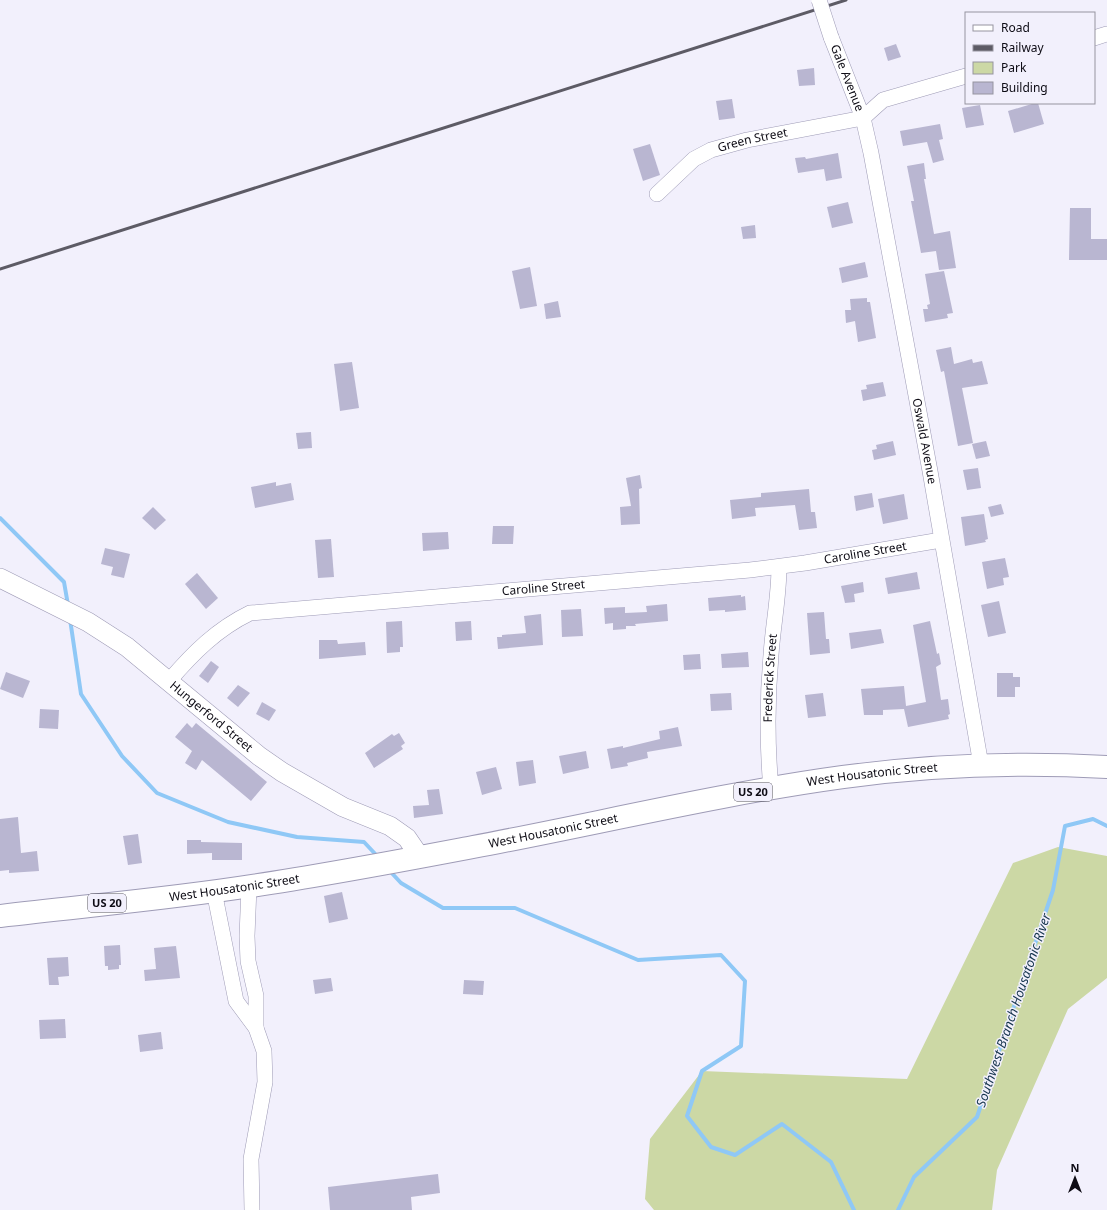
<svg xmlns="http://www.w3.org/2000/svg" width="1107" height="1210" viewBox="0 0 1107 1210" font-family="'Noto Sans',sans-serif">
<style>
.green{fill:#ccd8a5}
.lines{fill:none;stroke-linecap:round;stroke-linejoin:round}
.stream{stroke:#8fc8f6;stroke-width:4}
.building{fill:#b9b6d1}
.minor-casing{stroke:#9e9bb6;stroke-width:16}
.tertiary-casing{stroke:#9e9bb6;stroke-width:20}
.trunk-casing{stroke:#9e9bb6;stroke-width:24}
.minor{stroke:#fff;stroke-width:15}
.tertiary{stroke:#fff;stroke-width:19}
.trunk{stroke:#fff;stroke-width:22}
.rail{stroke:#5d5b65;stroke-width:3}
.minor-bridge-casing{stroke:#9e9bb6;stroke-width:16;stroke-linecap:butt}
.minor-bridge{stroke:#fff;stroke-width:15}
.labels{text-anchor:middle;stroke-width:3;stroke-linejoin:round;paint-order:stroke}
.shield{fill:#f2f0fc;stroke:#52505a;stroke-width:1}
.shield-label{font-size:11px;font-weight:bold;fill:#0d0b14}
.street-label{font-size:12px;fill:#0d0b14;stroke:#f2f0fc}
.water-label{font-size:13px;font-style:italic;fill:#16354d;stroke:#f2f0fc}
</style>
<rect width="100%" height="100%" fill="#f2f0fc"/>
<path class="green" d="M1058,847L1107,856V978L1068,1009L997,1170L992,1210H654L645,1199L650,1139L702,1071L907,1079L1013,863Z"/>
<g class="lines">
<g class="stream">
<path d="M0,518L64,582L68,605"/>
<path d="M70,619L81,694L122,756L157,793L228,822L297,837L364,842L379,858"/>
<path d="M388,869L401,883L443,908H515L638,960L721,955L745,981L741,1046L702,1071L687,1116L711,1147L735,1155L782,1124L831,1162L854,1210"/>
<path d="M898,1210L914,1177L977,1117L1053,890L1065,826L1093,819L1107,826"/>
</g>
</g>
<g class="building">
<path d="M896,44L901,57L888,61L884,48Z"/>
<path d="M814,68L815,85L799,86L797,70Z"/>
<path d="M732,99L735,118L719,120L716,101Z"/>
<path d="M1035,103H1038L1044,124L1014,133L1008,111Z"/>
<path d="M980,105L984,125L966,128L962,108Z"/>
<path d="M940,124L943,139L939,140L944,160L933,163L927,142L903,146L900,131Z"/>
<path d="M650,144L660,175L643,181L633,149Z"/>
<path d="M838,153L842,178L826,181L824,169L798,173L795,158L805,157L806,159Z"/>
<path d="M924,163L926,179H924L934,234L950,231L956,268L939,270L936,251L921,253L911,201H914L907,166Z"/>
<path d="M848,202L853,223L832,228L827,207Z"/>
<path d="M1070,208H1091V239H1107V260H1069Z"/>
<path d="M755,225L756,238L743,239L741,227Z"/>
<path d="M865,262L868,277L842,283L839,268Z"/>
<path d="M530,267L537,306L520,309L512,271Z"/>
<path d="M944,271L953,313L947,314L948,318L925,322L923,309H928L927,305L930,304L925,274Z"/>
<path d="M867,298V302H870L876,338L858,342L855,321L846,323L845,310H851L850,299Z"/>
<path d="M558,301L561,317L546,319L544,304Z"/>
<path d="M951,347L954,364L972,359L973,363L982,361L988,384L962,388L973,443L958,446L944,371L941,372L936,350Z"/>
<path d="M352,362L359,408L340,411L334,364Z"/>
<path d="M883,382L886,396L863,401L861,390L867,389L866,385Z"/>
<path d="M311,432L312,448L298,449L296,433Z"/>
<path d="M893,441L896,455L874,460L872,450L877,449L876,445Z"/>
<path d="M986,441L990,456L976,459L972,444Z"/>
<path d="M978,468L981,488L967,490L963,470Z"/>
<path d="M640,475L642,488L639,489L640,524L621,525L620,507L631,506L626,478Z"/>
<path d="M276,482V486L291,483L294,500L255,508L251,487Z"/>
<path d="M809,489L811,512H815L817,528L799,530L795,505L755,508L756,516L732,519L730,500L761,497V493Z"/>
<path d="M872,493L874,507L856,511L854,496Z"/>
<path d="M904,494L908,519L883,524L878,499Z"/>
<path d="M1001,504L1004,514L991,517L988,507Z"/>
<path d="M153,507L166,520L155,530L142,518Z"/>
<path d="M984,514L988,539L985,540L986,542L965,546L961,517Z"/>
<path d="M493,526H514L513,544H492Z"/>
<path d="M448,532L449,549L423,551L422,533Z"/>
<path d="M331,539L334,577L318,578L315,540Z"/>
<path d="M105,548L130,554L124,578L111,575L113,567L101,564Z"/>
<path d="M1005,558L1009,577L1003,578L1004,585L987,589L982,562Z"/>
<path d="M917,572L920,589L888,594L885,578Z"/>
<path d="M197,573L218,598L206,609L185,584Z"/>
<path d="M863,582L864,592L854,594L855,602L845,603L841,586Z"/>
<path d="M741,595V597L745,596L746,610L725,612V610L709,611L708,598Z"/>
<path d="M999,601L1006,633L988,637L981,605Z"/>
<path d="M667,604L668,621L635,624L636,626H626V629L613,630V623L605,624L604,608L625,607V613L647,612L646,606Z"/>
<path d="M581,609L583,636L562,637L561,610Z"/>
<path d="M824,612L826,639H829L830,653L810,655L807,613Z"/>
<path d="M541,614L543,645L498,649L497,637H502V635L526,633L524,616Z"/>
<path d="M402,621L403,647H400V652L387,653L386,622Z"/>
<path d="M471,621L472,640L456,641L455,622Z"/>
<path d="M930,621L937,654L939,653L941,664L936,667L941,700L948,699L950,714L948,715L949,719L908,727L904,709L883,710V715H864L861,689L904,686L906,706L926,702L913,625Z"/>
<path d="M881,629L884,643L851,649L849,633Z"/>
<path d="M319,640H337L338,644L365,642L366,655L319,659Z"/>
<path d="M748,652L749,667L722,668L721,654Z"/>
<path d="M700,654L701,669L684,670L683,655Z"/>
<path d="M211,661L219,667L208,683L199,676Z"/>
<path d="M6,672L30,681L23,698L0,689Z"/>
<path d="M997,673H1013V677H1020V687H1015V697H997Z"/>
<path d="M238,685L250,693L238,707L227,698Z"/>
<path d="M731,693L732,710L711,711L710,694Z"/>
<path d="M823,693L826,716L808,718L805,695Z"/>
<path d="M262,702L276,710L269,721L256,714Z"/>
<path d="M40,709L59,710L58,729L39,728Z"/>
<path d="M187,723L192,728L196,723L267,782L251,801L202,760L196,770L185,763L192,751L175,737Z"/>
<path d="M678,727L682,746L647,752L648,758L627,763L628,766L611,769L607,749L623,746V748L660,739L659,731Z"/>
<path d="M399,733L405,743L401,746L403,749L374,768L365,753L392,734L394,736Z"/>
<path d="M586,751L589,768L563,774L559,756Z"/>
<path d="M533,760L536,783L519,786L516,762Z"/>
<path d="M496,767L502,789L482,795L476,772Z"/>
<path d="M439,789L443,814L414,818L413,806L429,805L427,790Z"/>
<path d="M18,817L21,853L37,851L39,871L9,873V870L0,871V819Z"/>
<path d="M138,834L142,863L128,865L123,836Z"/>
<path d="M187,840H201V842L242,843V860H212V853L187,854Z"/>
<path d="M342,892L348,919L329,923L324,896Z"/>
<path d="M120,945L121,965H119V969L108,970V966H105L104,946Z"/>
<path d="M176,946L180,978L145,981L144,970L156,969L154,948Z"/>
<path d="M68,957L69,976L58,977L59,985H49L47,958Z"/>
<path d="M331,978L333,991L315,994L313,980Z"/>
<path d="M464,980L484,981L483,995L463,994Z"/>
<path d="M65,1019L66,1038L40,1039L39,1020Z"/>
<path d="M161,1032L163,1049L140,1052L138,1035Z"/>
<path d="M438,1174L440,1193L411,1197L412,1210H330L328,1187Z"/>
</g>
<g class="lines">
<defs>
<g id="minor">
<path id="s1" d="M831,37L863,118L871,153L930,471L981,765"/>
<path d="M1094,38L1107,34"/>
<path d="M863,118L883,100L966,76"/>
<path id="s2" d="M657,194L694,159L711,150L747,140L863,118"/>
<path id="s3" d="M169,681C193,653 217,629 250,613L750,570L805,563L941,540"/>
<path id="s4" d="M771,789C767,744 767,700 771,655C773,625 779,596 779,567"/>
<path d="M249,887L247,936L248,961L256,996V1028"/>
<path d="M214,891L236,1001L256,1028L264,1051L265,1082L251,1159L252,1210"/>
</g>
<g id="tertiary">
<path id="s5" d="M0,578L88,622L127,647L259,756L282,772L343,807L390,826L407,838L420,857"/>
</g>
<g id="trunk">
<path id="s6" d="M0,916C84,906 168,899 251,886C326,875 399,861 473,847C596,824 719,794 843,777C931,765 1019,762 1107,767"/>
</g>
</defs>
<use href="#minor" class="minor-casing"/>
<use href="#tertiary" class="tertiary-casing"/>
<use href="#trunk" class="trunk-casing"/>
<use href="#minor" class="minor"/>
<use href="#tertiary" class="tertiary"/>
<use href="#trunk" class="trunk"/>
<path class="rail" d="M0,269L846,0"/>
<defs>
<path id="minor-bridge" d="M819,0L831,37"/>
</defs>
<use href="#minor-bridge" class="minor-bridge-casing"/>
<use href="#minor-bridge" class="minor-bridge"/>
</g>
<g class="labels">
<g class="shield">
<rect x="734" y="783" width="38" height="18" rx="3"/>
<rect x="88" y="894" width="38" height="18" rx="3"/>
</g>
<g class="shield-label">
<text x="753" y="796">US 20</text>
<text x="107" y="907">US 20</text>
</g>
<g class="street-label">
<text dy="4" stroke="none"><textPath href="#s1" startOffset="44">Gale Avenue</textPath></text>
<text dy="4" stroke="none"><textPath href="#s2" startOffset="113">Green Street</textPath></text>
<text dy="4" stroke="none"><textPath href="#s1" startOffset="416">Oswald Avenue</textPath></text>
<text dy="4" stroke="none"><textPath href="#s3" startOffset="725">Caroline Street</textPath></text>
<text dy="4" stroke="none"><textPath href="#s3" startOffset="401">Caroline Street</textPath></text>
<text dy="4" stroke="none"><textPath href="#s4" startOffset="111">Frederick Street</textPath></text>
<text dy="4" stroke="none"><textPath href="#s5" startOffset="254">Hungerford Street</textPath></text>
<text dy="4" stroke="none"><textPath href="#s6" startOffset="884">West Housatonic Street</textPath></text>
<text dy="4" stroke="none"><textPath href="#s6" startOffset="560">West Housatonic Street</textPath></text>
<text dy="4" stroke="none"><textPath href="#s6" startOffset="236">West Housatonic Street</textPath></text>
</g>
<g class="water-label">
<text transform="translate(1013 1010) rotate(-71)" y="5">Southwest Branch Housatonic River</text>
</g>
</g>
<rect x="965" y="12" width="130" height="92" fill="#f2f0fc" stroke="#96949f"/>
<rect x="973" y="25" width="20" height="6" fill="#ffffff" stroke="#96949f"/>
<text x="1001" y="32" font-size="12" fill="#0d0b14">Road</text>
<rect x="973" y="45" width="20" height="6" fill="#5d5b65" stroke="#96949f"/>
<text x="1001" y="52" font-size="12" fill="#0d0b14">Railway</text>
<rect x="973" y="62" width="20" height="12" fill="#ccd8a5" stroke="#96949f"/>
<text x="1001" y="72" font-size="12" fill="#0d0b14">Park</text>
<rect x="973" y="82" width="20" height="12" fill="#b9b6d1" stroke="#96949f"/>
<text x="1001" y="92" font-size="12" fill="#0d0b14">Building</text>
<g transform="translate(1075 1178)" stroke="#f2f0fc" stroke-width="3" paint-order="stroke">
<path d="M0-3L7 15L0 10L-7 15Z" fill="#0d0b14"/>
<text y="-6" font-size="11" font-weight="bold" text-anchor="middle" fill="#0d0b14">N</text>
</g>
</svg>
